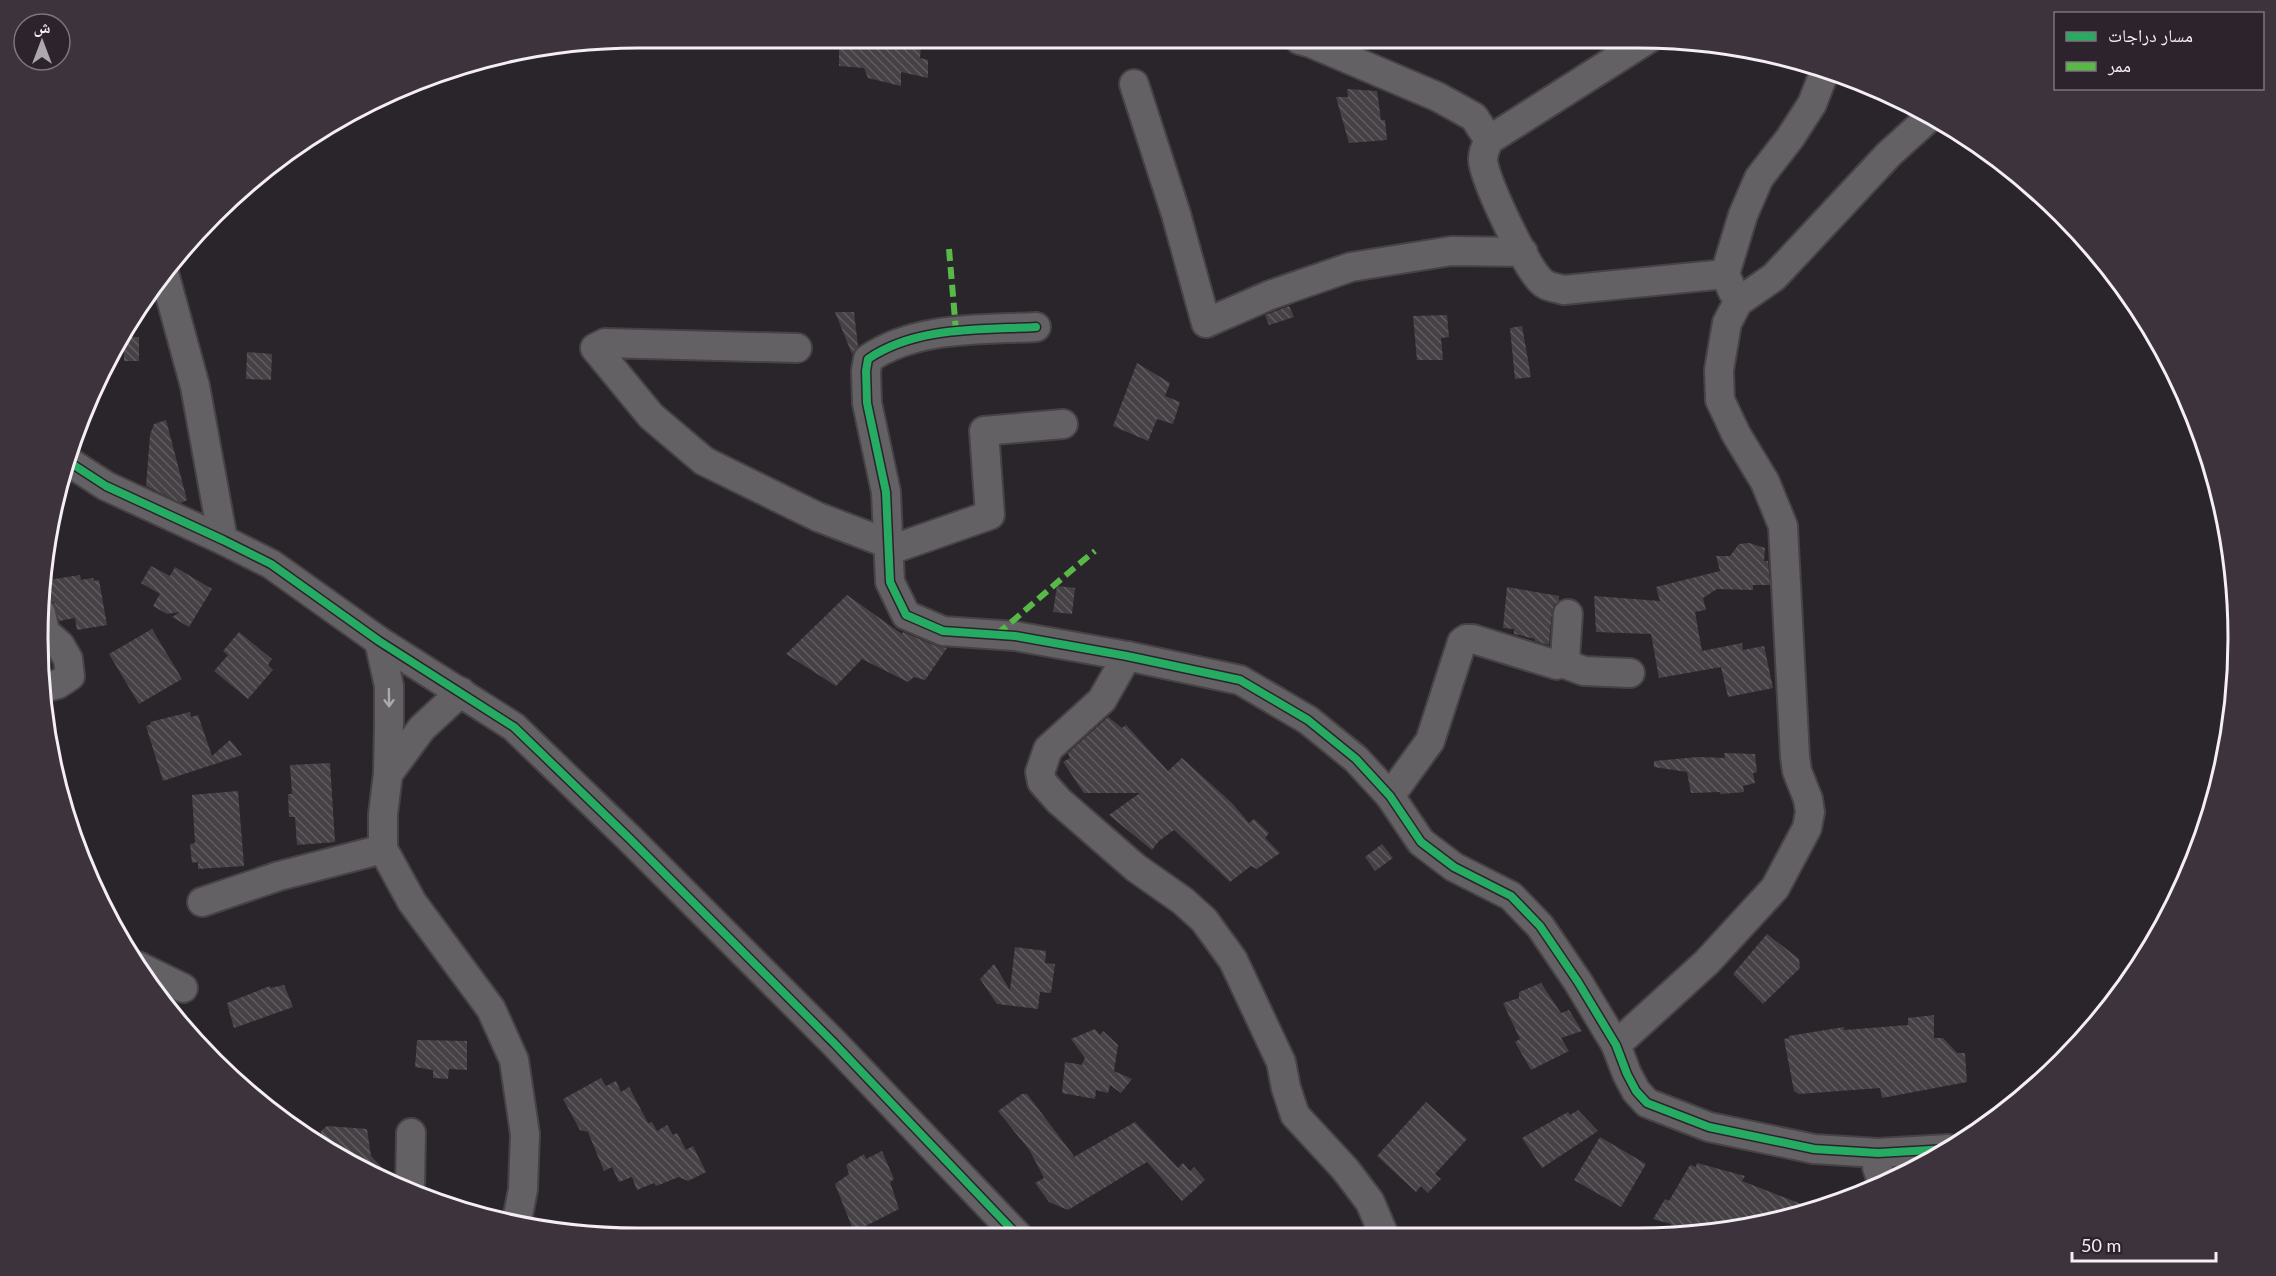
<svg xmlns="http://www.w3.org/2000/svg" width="2276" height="1276" viewBox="0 0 2276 1276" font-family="Lato,'Noto Naskh Arabic',sans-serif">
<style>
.building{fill:url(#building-back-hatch)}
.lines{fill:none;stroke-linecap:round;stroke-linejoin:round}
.minor-casing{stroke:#464246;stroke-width:32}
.minor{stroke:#636163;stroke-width:28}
.quiet{stroke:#58b947;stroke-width:6;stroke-dasharray:12 6;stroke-linecap:butt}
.cycleway-casing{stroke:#2c232c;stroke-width:11}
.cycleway{stroke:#26ab63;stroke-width:8}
.oneway{stroke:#aca8ac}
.rim{fill:none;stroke:#f5eff5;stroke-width:3}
</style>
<defs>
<pattern id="building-back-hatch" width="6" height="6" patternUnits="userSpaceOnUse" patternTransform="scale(1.5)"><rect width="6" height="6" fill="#454145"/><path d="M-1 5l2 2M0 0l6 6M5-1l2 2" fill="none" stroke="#605d60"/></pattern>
</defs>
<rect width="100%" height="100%" fill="#2a252a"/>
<g class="building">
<path d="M839,42H887L921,46L920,58L928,60V78L901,72V86L868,78L864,68L839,66Z"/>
<path d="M1347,89L1377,91L1381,120H1385L1387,140L1349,143L1336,97H1348Z"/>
<path d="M1289,306L1294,317L1269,325L1265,315Z"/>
<path d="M835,312H854L858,346L852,354Z"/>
<path d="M1447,315L1449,337L1441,338L1443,360H1417L1413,316Z"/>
<path d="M1522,326L1531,377L1515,379L1510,328Z"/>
<rect x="124" y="337" width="15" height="24"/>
<path d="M247,352L272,354L271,380L246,379Z"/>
<path d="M1137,363L1170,383L1165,396L1180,402L1173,424L1157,419L1148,441L1113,426Z"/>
<path d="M166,420L187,500L181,503L146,486L150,435L154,424Z"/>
<path d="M1749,543L1765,548L1764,561H1768L1770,585H1753V590L1717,589L1703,598L1706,610L1695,612L1702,651L1742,643L1743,650L1764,646L1773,688L1728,697L1721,667L1659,678L1651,634L1596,632L1594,596L1660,601L1656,587L1720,571L1716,556H1730L1739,544Z"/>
<path d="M151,566L170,576L175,567L212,589L189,627L172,617L180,612L167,614L153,606L160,594L141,583Z"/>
<path d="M80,575L81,580L93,578L94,581L99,580L107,625L77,630L75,618L59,621L54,602L47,598L41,597L42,581Z"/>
<path d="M1057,586L1075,588L1072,614L1053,612Z"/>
<path d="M1507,587L1559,596V601L1554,605L1552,612L1549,645L1535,641V639L1514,634V629L1503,628Z"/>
<path d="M847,595L902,634L903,632L936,646L947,648L925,680L914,677L908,682L862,659L836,686L786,654Z"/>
<path d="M152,629L182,679L139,704L109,654Z"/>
<path d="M239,632L272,659L268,665L273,670L248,699L214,671L228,655L223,651Z"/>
<path d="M190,712L191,717L198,715L212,756L230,740L242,755L163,781L146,726L151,724L150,722Z"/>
<path d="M1108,717L1122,728L1126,725L1168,771L1182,758L1232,803L1249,823L1254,819L1269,833L1265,838L1280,853L1257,869L1251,866L1230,882L1174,830L1159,841L1152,850L1109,815L1140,793H1084L1063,762L1070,758L1068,753Z"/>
<path d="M1724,753L1755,754L1757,772L1753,773L1755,783L1743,786L1744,792L1721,794L1720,792L1691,793L1687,772L1654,767V761L1698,757L1725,758Z"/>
<path d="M330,763L335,842L297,845L295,817H289L288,794H292L290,765Z"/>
<path d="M238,791L244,866L198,869V862L192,863L190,844L195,843L192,795Z"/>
<path d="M1382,844L1393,858L1375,871L1365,857Z"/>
<path d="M1767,934L1799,959L1800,968L1763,1004L1733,974Z"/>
<path d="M1015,947L1046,951L1045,963L1055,964L1051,993L1040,992L1038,1009L997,1004L980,979L994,964L1010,990Z"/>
<path d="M1541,983L1561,1013L1569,1010L1582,1031L1561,1038L1569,1051L1531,1070L1515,1042L1520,1039L1503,1003L1519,998V992Z"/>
<path d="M284,985L293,1007L234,1028L227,1003L270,986V988Z"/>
<path d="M1934,1015V1038H1943L1957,1053H1965L1967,1082L1882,1098L1880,1088L1799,1094L1794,1091L1784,1039L1789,1038V1036L1844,1027V1030L1908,1025V1018Z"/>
<path d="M1095,1029L1100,1035L1103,1031L1118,1045L1114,1071L1132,1079L1121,1093L1110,1085L1108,1093L1096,1090L1095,1099L1062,1093L1065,1062L1083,1065L1082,1064L1085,1058L1071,1039Z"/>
<path d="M417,1040L467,1041V1070L449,1069L448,1079L433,1078V1070L415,1067Z"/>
<path d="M601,1078L606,1086L616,1081L621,1092L629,1087L648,1123L652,1122L657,1131L667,1125L673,1135L677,1133L686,1150L693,1146L706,1172L688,1181L679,1177L656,1186L654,1183L637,1190L632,1177L619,1182L612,1167L604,1171L588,1132L580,1130L563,1099Z"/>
<path d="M1022,1094H1027L1074,1156L1072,1158L1135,1122L1178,1168L1183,1163L1190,1171L1194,1167L1205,1180L1182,1201L1147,1162L1068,1210L1049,1202L1035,1183L1044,1178L1030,1151L998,1111Z"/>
<path d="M1426,1102L1467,1139L1435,1174L1441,1179L1428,1193L1421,1186L1416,1192L1377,1156Z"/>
<path d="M1578,1110L1598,1131L1542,1168L1522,1138L1568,1112L1570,1115Z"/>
<path d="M327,1126L367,1129L371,1156L394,1180V1183L337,1158L325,1149V1142H321V1131Z"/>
<path d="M1600,1137L1646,1164L1621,1207L1574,1180Z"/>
<path d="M882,1151L894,1179L890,1182L899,1209L854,1232L835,1184L849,1174L846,1165L864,1154L866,1159Z"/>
<path d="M1697,1163L1745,1176L1742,1181L1817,1210L1716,1233H1690L1672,1229L1671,1224L1653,1219L1665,1199L1669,1201L1690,1165L1696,1167Z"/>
</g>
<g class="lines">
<defs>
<g id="minor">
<path d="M1648,39L1489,140C1485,148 1481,157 1484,166C1489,188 1526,268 1542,282C1547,287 1557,288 1564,290L1725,274"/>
<path d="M1300,40L1311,43L1438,97L1474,117L1489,140"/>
<path d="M1134,84L1176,214L1206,323L1270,295L1351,267L1451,251L1523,252"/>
<path d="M164,273L195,386L223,540"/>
<path d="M1733,292L1725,274L1743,215L1759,178L1790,138L1812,104L1826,68"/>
<path d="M1036,327C981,330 916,326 868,359L866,371L867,403L886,492L890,582L906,615L943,631L1015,636L1127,656L1240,680L1308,720L1356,759L1390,796L1421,842L1454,867L1511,896L1540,926L1578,982L1616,1045L1627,1074L1636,1091L1647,1103L1709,1127L1814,1149L1878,1153L1948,1149"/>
<path d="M797,348L605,343L595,348L651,416L704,461L818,517L889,544"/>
<path d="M66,460L106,486L223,540L271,564L379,641L514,727L629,838L834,1043L1018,1236"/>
<path d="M890,550L990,515L984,431L1063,424"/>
<path d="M379,641L389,686V720L388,774L383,814V849L412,902L491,1009L514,1060L525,1134L523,1189L517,1221"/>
<path d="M1127,656L1102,700L1048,749L1040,772L1042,782L1059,801L1136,868L1183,901L1204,920L1233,960L1281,1062L1286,1088L1295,1115L1345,1169L1370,1202L1384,1235"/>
<path d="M1562,663L1584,671L1630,673"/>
<path d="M40,689L58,684L70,676L68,659L60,645L45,632L41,613"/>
<path d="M388,774L422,728L461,692"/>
<path d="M1390,796L1430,741L1462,642L1466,639H1473L1557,665L1565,659L1568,614"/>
<path d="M202,902L279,876L383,849"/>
<path d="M138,966L183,988"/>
<path d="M1616,1045L1707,962L1775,888L1807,828L1810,812L1808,799L1797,771L1795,757L1783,526L1765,482L1736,434L1720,400L1719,370L1727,323L1738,302L1774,277L1889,154L1932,115"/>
<path d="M1878,1153L1877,1167L1882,1182"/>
<path d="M410,1191L411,1133"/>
</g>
</defs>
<use href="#minor" class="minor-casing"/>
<use href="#minor" class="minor"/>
<g class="quiet">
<path d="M949,249L956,331"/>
<path d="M997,634C1030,607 1061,578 1095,551"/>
</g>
<defs>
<g id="cycleway">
<path d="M1036,327C981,330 916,326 868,359L866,371L867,403L886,492L890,582L906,615L943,631L1015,636L1127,656L1240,680L1308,720L1356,759L1390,796L1421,842L1454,867L1511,896L1540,926L1578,982L1616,1045L1627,1074L1636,1091L1647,1103L1709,1127L1814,1149L1878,1153L1948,1149"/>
<path d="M66,460L106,486L223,540L271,564L379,641L514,727L629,838L834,1043L1018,1236"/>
</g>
</defs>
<use href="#cycleway" class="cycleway-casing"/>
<use href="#cycleway" class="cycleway"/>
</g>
<defs><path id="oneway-shaft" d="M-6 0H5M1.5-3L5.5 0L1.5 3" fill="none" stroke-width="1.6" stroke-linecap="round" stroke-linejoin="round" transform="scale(1.5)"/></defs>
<use class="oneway" href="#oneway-shaft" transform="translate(389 698) rotate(89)"/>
<path d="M0 0H2276V1276H0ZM638 48H1638A590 590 0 0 1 2228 638V638A590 590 0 0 1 1638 1228H638A590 590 0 0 1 48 638V638A590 590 0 0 1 638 48Z" fill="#3c333c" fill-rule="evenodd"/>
<path class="rim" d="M638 48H1638A590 590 0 0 1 2228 638V638A590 590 0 0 1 1638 1228H638A590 590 0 0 1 48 638V638A590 590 0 0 1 638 48Z"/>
<rect x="2054" y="12" width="210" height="78" fill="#2c232c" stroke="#7c757c" stroke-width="1.5"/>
<rect x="2066" y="32" width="30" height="9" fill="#26ab63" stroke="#7c757c" stroke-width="1.5"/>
<text x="2108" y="42" font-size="18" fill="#f5eff5">مسار دراجات</text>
<rect x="2066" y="62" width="30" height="9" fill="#58b947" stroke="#7c757c" stroke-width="1.5"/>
<text x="2108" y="72" font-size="18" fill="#f5eff5">ممر</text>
<g transform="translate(42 42)"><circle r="28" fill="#2c232c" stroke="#7c757c" stroke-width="1.5"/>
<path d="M0-4.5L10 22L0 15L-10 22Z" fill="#aea8ae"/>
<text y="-9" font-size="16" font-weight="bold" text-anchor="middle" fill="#f5eff5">ش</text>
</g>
<path d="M2072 1252v9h144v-9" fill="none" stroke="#f5eff5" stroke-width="3"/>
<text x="2081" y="1252" font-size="18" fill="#f5eff5" stroke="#2c232c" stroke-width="4.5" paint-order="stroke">50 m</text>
</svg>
